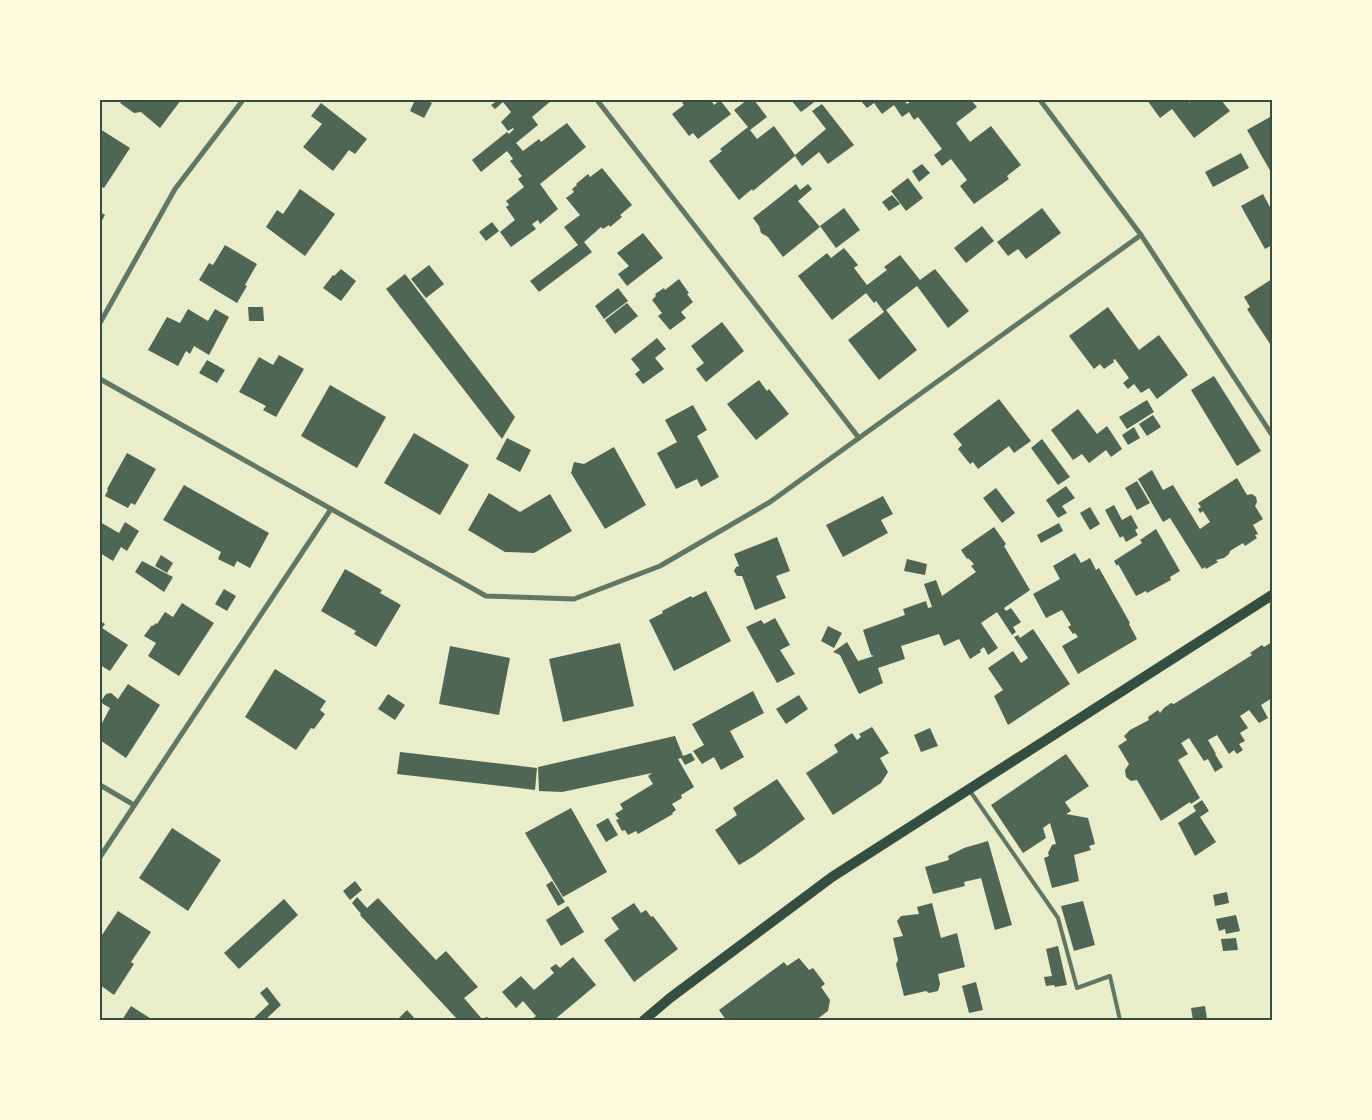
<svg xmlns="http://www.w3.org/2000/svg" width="1372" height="1120" viewBox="0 0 1372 1120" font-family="'Alegreya Sans',sans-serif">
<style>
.building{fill:#4f6655}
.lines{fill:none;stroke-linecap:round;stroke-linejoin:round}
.service{stroke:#617663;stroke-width:4}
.minor{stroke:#617663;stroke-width:5}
.secondary{stroke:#344e41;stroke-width:10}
.neatline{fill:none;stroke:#344e41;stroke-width:2}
</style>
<rect width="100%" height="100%" fill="#e9edc9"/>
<g class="building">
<path d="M123,100H181L160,128L141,112L134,113L120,103Z"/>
<path d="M415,100H426L432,103L424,118L410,111Z"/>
<path d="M498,100H552L532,117L538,125L516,143L523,151L539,139L541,142L567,123L586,147L540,184L558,209L540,224L538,220L532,224L536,229L511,247L500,232L515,220L506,207L509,205L506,201L524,187L518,179L522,176L510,161L513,159L507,151L481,172L472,160L507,132L509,134L514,129L513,128L508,131L501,122L511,112L503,102L495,109L491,105Z"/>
<path d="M686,100H711L714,105L720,100L731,114L698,139L693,133L689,136L672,114L684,105L682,103Z"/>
<path d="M747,100H754L767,117L750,130L757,139L774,126L795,155L826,129L812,111L822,104L854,145L828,164L819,152L802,166L795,156L753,191L752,189L739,200L709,161L722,151L720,149L748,127L734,110Z"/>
<path d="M791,100H817L801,112Z"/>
<path d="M860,100H904L907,104L913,100H971L977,107L956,123L970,142L991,126L1021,165L1007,176L1009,179L974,204L960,186L967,180L951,159L942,166L934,155L942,149L918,117L914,120L909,112L902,117L894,105L882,114L874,103L867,108Z"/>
<path d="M1147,100H1190L1189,103L1193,100H1221L1230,111L1194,138L1172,109L1160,118Z"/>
<path d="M321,103L367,139L355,154L349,150L333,171L303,147L322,124L311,116Z"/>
<path d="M1270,117L1272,121V174L1247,130Z"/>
<path d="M100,129L130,148L104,188L100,186Z"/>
<path d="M1241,153L1249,168L1213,187L1205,172Z"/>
<path d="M922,164L930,173L919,182L912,171Z"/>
<path d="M602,168L632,205L620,215L622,217L610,227L609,225L603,229L601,227L584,242L592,252L539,292L530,281L578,245L564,227L580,215L566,198L574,192L572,189L577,185L576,184L588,174L590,177Z"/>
<path d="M908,178L923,198L906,211L891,191Z"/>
<path d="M796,184L800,190L808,184L812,189L798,201L820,227L783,257L768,237L761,233L759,226L753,218Z"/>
<path d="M300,189L335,214L305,256L266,227L277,210L283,214Z"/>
<path d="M1263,194L1272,211V245L1265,249L1241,206Z"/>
<path d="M892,195L900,204L889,211L882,202Z"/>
<path d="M844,208L860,230L836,248L820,226Z"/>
<path d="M1042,208L1061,233L1026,259L1018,249L1008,256L997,242Z"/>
<path d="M100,212L105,215L100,224Z"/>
<path d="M492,222L499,231L486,241L479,232Z"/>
<path d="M982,226L994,241L966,263L954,248Z"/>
<path d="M643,233L663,258L627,286L618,274L629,266L617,253Z"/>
<path d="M225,245L257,264L245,285L247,286L237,303L199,280L209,263L213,265Z"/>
<path d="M844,248L858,265L854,268L867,285L887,270L884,267L900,255L920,280L935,269L969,311L948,328L917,286L886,310L917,350L879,380L848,340L884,312L876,301L874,303L866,293L832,320L798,276L827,253L831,258Z"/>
<path d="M429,265L444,284L426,298L411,279Z"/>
<path d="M341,269L356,281L341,301L323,288L333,275L334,276Z"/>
<path d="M405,274L515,417L502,439L386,289Z"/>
<path d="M679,279L689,293L687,294L693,302L681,312L686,318L670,330L658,316L662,313L652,300L656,296L655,294L664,288L665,290Z"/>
<path d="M1272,279V347L1247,309L1250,307L1244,297Z"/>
<path d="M618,288L628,301L604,319L595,306Z"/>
<path d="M627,303L638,316L615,334L605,320Z"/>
<path d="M248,307H263L264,321H249Z"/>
<path d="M1108,307L1139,350L1159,335L1188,375L1157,399L1149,388L1141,393L1134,384L1128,389L1123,383L1129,378L1115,359L1113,360L1114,362L1104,369L1100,364L1094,369L1069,336Z"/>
<path d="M188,309L208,321L215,309L229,317L209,355L194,346L190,354L186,351L178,366L148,350L167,317L180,323Z"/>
<path d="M722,322L744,351L706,382L696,369L704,363L691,346Z"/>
<path d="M657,338L666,349L655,358L664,369L643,384L635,374L640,370L631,359Z"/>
<path d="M279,355L304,369L276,417L263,410L266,406L239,392L259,357L273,365Z"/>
<path d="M207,360L225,370L217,383L199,373Z"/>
<path d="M1214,376L1261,451L1237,466L1191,390Z"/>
<path d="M759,380L767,391L769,389L789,414L756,440L727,404Z"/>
<path d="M330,385L386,417L357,468L301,436Z"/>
<path d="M999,399L1031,441L1014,453L1009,446L978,469L973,462L970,464L958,449L962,445L953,434Z"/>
<path d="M1147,400L1154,412L1127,429L1119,417Z"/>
<path d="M693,405L707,430L697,436L719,477L701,487L697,479L676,489L657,453L677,442L665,420Z"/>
<path d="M1078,409L1097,434L1107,426L1122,449L1111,457L1106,450L1089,463L1082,454L1073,460L1051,430Z"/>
<path d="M1153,415L1161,427L1147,436L1139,424Z"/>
<path d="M1134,427L1140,438L1128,445L1122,435Z"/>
<path d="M414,433L469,465L440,515L384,483Z"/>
<path d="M507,438L531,450L520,472L496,459Z"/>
<path d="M1042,439L1070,477L1058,485L1031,448Z"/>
<path d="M614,447L646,505L605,529L571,473L574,462L584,464Z"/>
<path d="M127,453L156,469L135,505L131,503L128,508L105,496L108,490L107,489Z"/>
<path d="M1152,470L1163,490L1173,485L1200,529L1210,522L1203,511L1200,513L1198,509L1201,507L1198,503L1237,478L1247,495L1252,494L1256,497L1257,502L1255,506L1263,519L1253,525L1258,534L1255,535L1257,538L1245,546L1243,543L1230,551L1229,554L1224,558L1216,560L1218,562L1206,569L1205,567L1202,569L1170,518L1163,522L1138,479Z"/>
<path d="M1137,481L1150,503L1137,510L1125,488Z"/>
<path d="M184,485L269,533L250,568L237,561L234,567L218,559L221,552L163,520Z"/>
<path d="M1066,486L1075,498L1062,506L1067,513L1058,518L1046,500Z"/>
<path d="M996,488L1015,513L1002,523L983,498Z"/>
<path d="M489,493L520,512L550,494L572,531L534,553L505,552L468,530Z"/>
<path d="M883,496L893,514L881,520L888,533L843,557L826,525Z"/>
<path d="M1114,505L1122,520L1131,515L1138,528L1135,530L1138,535L1126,542L1123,536L1120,538L1105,510Z"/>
<path d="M1090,507L1100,524L1090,530L1080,513Z"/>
<path d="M100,522L119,533L125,522L139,531L127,551L121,547L113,561L100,553Z"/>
<path d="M1059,523L1063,531L1041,543L1037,535Z"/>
<path d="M994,527L1006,544L1004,546L1030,590L1004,608L1006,611L1011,608L1021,622L1013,627L1016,632L1012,635L997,612L981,623L998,648L988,655L984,647L980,650L981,652L970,659L959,639L944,646L939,634L901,646L905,659L878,668L883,683L859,694L840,655L833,652L847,642L858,661L874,656L871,655L863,630L905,615L903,609L926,601L928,608L932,607L924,584L936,580L942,596L976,572L971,566L974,564L968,558L967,559L961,550Z"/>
<path d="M1156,529L1180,571L1170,577L1171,580L1147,593L1146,591L1136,596L1118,564L1117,566L1114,561L1142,543L1140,540Z"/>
<path d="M777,537L790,571L776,576L786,598L755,610L742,576H737L734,571L736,567L739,566L734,554Z"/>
<path d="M1075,553L1081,563L1090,558L1096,570L1099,568L1130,623L1129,624L1137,639L1078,674L1062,646L1078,637L1075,633L1073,634L1068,627L1071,625L1062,610L1046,618L1033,594L1060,579L1053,566Z"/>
<path d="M161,555L173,563L167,573L155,566Z"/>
<path d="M907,559L927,564L925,575L904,571Z"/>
<path d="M142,561L173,577L164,592L135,572Z"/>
<path d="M345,569L382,590L380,593L401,605L376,647L354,634L356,631L321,611Z"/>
<path d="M224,589L236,596L227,611L215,604Z"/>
<path d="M706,591L731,641L674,671L649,620L663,613L662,611L691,596L692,598Z"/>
<path d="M182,603L214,623L179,676L148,656L156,643L144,636L152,625L153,626L156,623L157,624L165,612L173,617Z"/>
<path d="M775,618L790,645L780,650L795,674L777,683L746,627L761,620L764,624Z"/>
<path d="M100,621L105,624L102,628L128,645L110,671L100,665Z"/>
<path d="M828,626L842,633L834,648L821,641Z"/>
<path d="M1033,629L1070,684L1008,725L994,696L1003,690L988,668L1013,651L1021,663L1028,658L1014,637L1018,635L1020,638Z"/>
<path d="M1272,642V698L1261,705L1268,718L1259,723L1249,710L1240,716L1248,728L1240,733L1245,741L1239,744L1243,750L1237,754L1234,750L1229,754L1217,735L1208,740L1216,754H1215L1223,767L1215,772L1208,759L1204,761L1189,738L1181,743L1188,754L1178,760L1200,798L1191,804L1190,802L1161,821L1137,780L1131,781L1126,777L1125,770L1129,764L1118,746L1127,740L1124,736L1130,730L1149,720L1148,717L1158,710L1160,713L1164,708L1171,703L1174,704L1252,655L1250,653L1262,645L1264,647Z"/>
<path d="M620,643L634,706L563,722L549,659Z"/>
<path d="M450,646L510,658L499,715L439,704Z"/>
<path d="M275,669L326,701L320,710L325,714L314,729L311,728L296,750L245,717Z"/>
<path d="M128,684L160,705L126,758L100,740V727L110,708L103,704L101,701L106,694L111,693L118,699Z"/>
<path d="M753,691L764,713L730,731L744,757L721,770L714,757L702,764L693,751L704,745L692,724Z"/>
<path d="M388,694L405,705L395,720L378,709Z"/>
<path d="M799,695L808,709L786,724L776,709Z"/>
<path d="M872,727L889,753L880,758L888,772L881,783L833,815L806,773L838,752L834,745L852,733L857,740L861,737L859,734Z"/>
<path d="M930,728L938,746L921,752L914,735Z"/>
<path d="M675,736L683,756L691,753L695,760L685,765L681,758L678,759L694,787L681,795L682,798L672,804L676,810L672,813L673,814L638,834L636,831L628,835L625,830L622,831L616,820L619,819L615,814L623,809L620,804L653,784L648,776L652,773L562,792L539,791L538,767Z"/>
<path d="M400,752L537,768L535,790L397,774Z"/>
<path d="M1066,754L1089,786L1065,802L1071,811L1066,814L1088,818L1095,844L1089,846L1091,850L1074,855L1079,881L1052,888L1044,858L1049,856L1048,853L1052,845L1056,844L1050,823L1043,828L1046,838L1023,853L991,805Z"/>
<path d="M777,779L805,819L754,856L739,865L715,830L737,815L733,808Z"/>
<path d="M1202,800L1209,811L1200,817L1216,842L1195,856L1178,823L1196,811L1193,806Z"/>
<path d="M571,808L607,872L563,897L525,833Z"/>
<path d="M608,818L618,835L606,842L596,825Z"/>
<path d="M172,828L221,860L188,911L139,878Z"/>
<path d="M988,841L1012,925L995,930L981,878L964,882L965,886L933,894L925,867L949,860L948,856L964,848Z"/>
<path d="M355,881L362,890L350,900L343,891Z"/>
<path d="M552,881L565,902L558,906L546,885Z"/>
<path d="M1227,892L1229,903L1215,906L1213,895Z"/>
<path d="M357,897L367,908L378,898L436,960L446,951L478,987L464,998L482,1019L487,1017L491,1020H458L360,915L361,914L352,903Z"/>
<path d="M284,899L298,915L239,969L224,953Z"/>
<path d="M1083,901L1095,945L1074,951L1061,906Z"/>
<path d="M634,903L641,913L646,910L651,917L653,916L678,949L634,982L604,940L619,929L611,918Z"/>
<path d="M932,903L941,938L957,933L965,967L938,974L940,984L938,991L929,993L926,991L904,996L896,964L898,960L893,938L903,936L897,921L901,916L919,914L917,907Z"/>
<path d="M568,906L584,932L561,946L546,920Z"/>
<path d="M118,911L151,932L131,962L134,964L114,995L100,985V938Z"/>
<path d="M1236,915L1240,931L1226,934L1225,929L1219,931L1216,919Z"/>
<path d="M1236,938L1238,950L1223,951L1221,939Z"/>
<path d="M1058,946L1067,985L1055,987L1054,985L1046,986L1044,977L1052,976L1046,949Z"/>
<path d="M573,957L596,985L554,1020H531L536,1016L523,1001L516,1008L502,992L521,976L534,990L554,973L550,968L556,964L560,968Z"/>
<path d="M799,958L809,970L813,968L825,984L821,987L830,1000L828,1011L816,1020H726L719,1010L784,962L787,966Z"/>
<path d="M976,982L983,1010L969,1013L962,986Z"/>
<path d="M267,987L281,1005L265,1020H252L269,1004L260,993Z"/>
<path d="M131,1006L153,1020H122Z"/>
<path d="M1205,1006L1207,1019L1193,1020L1191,1008Z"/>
<path d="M407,1010L416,1020H397Z"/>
</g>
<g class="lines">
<path class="service" d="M970,791L1058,918L1077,988L1110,976L1120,1020"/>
<g class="minor">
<path d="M597,100L859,438"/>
<path d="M1040,100L1141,235L1272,435"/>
<path d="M100,323L175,189L243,100"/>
<path d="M100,379L486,596L574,599L660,566L770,502L1141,235"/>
<path d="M100,785L134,805"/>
<path d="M100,857L331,509"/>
</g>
<path class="secondary" d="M644,1020L670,998L832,877L1272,595"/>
</g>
<rect width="1372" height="1120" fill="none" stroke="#fefae0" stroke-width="202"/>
<rect x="101" y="101" width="1170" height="918" class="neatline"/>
</svg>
